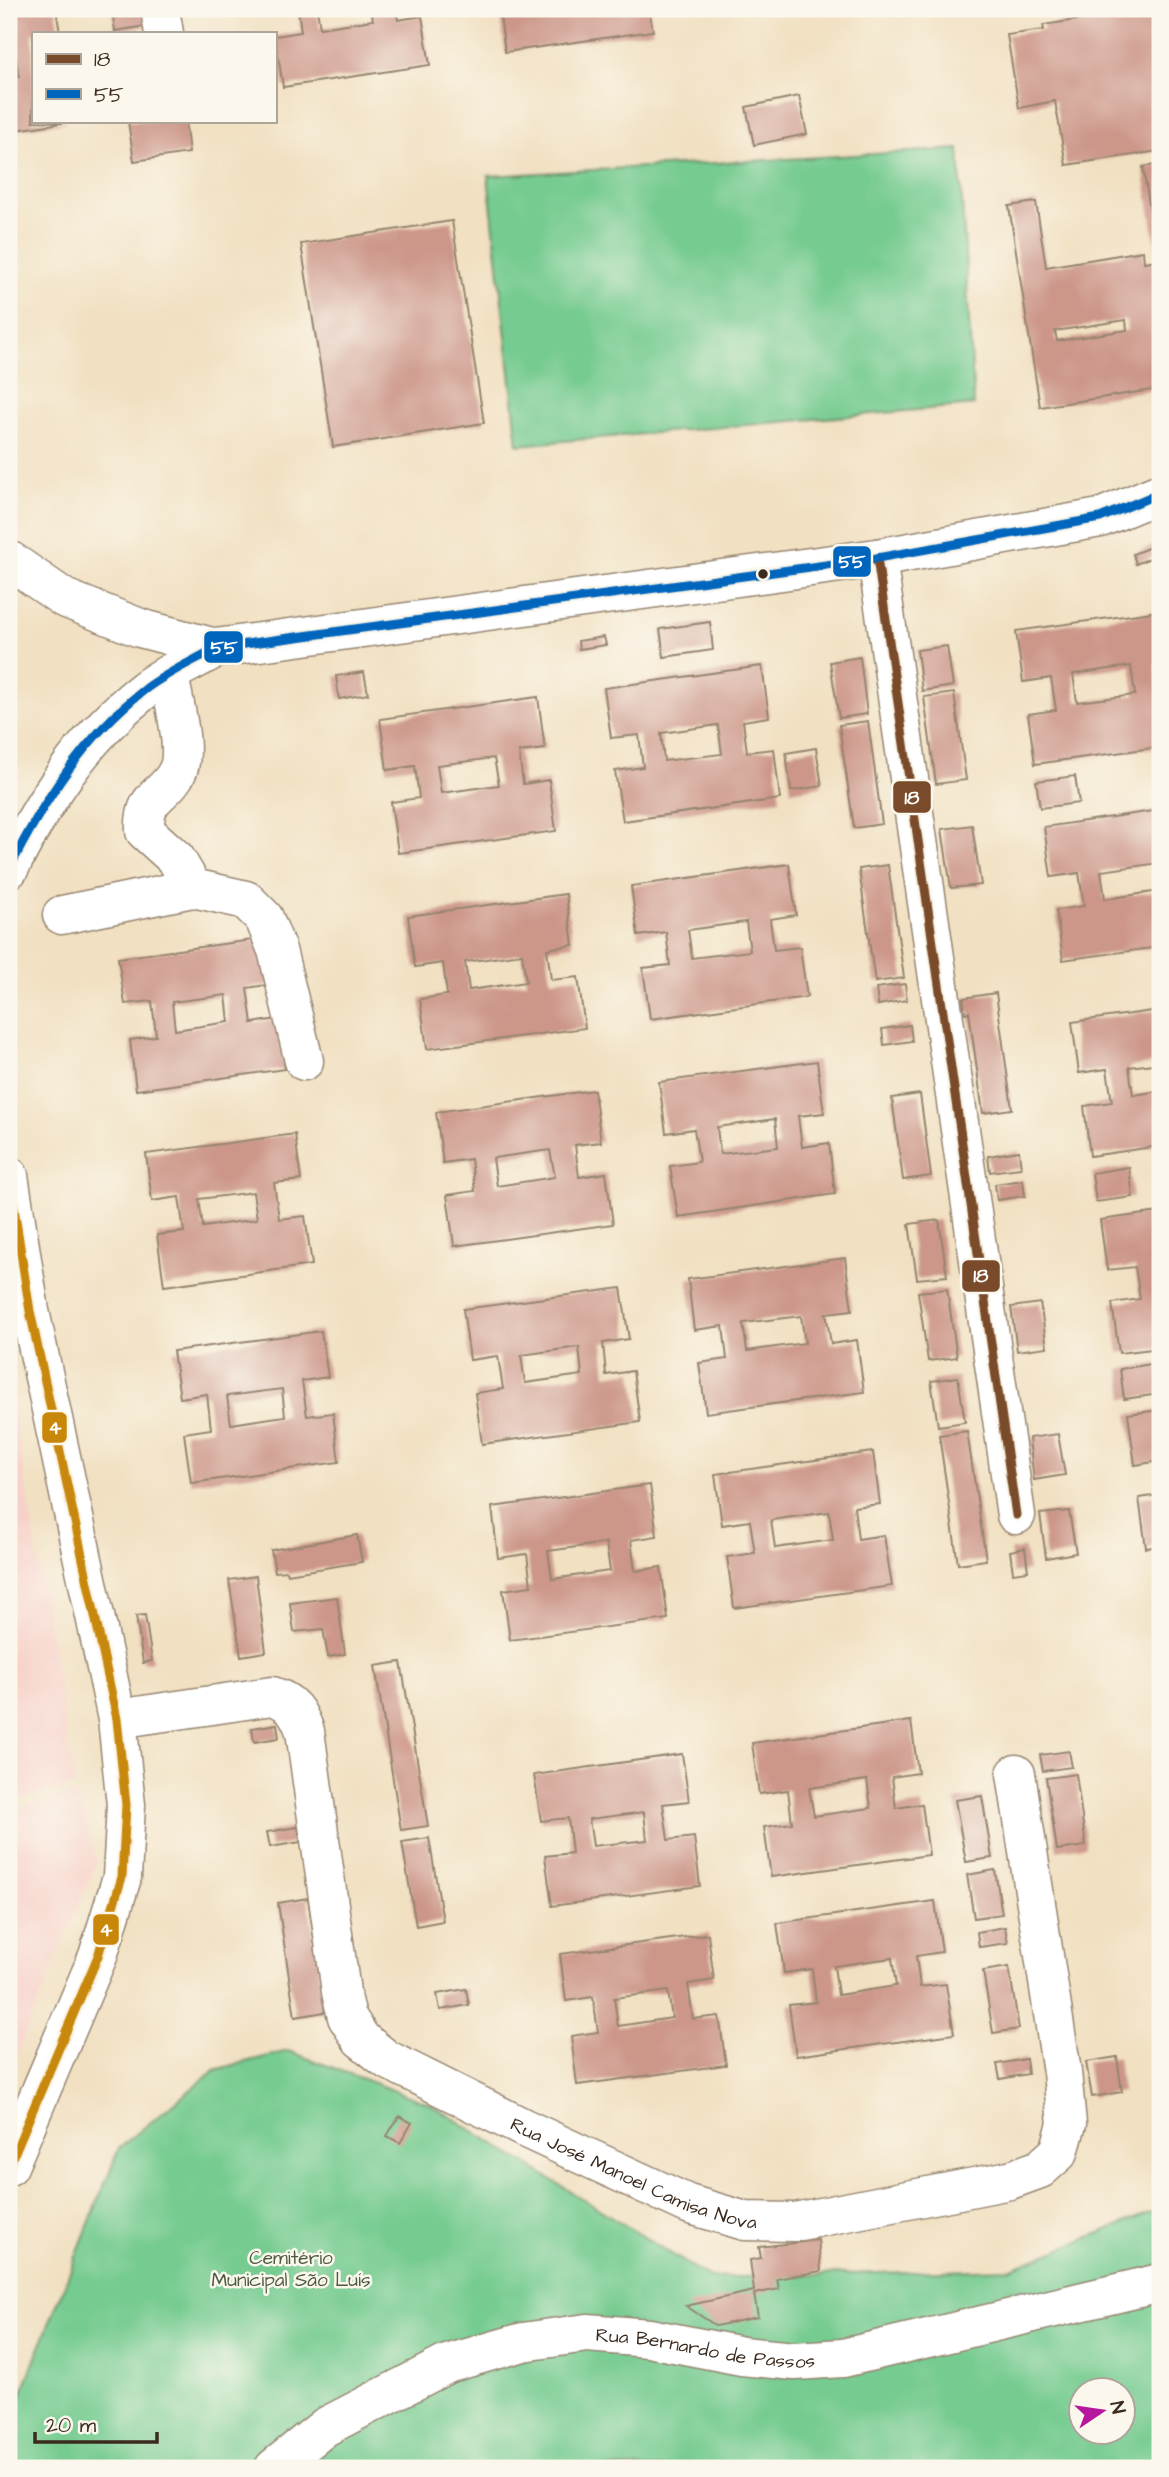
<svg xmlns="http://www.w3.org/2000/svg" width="1169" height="2477" viewBox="0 0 1169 2477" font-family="'Architects Daughter',sans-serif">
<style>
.built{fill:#f7d1c9}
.green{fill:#74cb90;stroke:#587a57;stroke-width:2;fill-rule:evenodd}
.building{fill:#cc9689;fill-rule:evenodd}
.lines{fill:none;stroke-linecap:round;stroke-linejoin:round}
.minor-casing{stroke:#968570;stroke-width:41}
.minor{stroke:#fff;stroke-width:38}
.bus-1-casing{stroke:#fbf7ec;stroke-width:14}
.bus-2-casing{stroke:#fbf7ec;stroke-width:14}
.bus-3-casing{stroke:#fbf7ec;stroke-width:14}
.bus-1{stroke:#7a4b2a;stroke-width:9}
.bus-2{stroke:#0065bd;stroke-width:9}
.bus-3{stroke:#c88708;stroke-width:9}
.bus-dot{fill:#3b2a1e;stroke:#fbf7ec;stroke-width:2.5}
.labels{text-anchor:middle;stroke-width:5;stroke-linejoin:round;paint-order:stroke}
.street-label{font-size:19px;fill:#3b2a1e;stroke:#fbf7ec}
.park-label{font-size:19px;fill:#4c5a40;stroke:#fbf7ec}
.line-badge{stroke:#fbf7ec;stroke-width:2.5}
.badge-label{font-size:19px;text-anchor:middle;font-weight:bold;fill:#fff}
</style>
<rect width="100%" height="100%" fill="#fbf7ec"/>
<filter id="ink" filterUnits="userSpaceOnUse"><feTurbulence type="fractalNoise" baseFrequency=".0143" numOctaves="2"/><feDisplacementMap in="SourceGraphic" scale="14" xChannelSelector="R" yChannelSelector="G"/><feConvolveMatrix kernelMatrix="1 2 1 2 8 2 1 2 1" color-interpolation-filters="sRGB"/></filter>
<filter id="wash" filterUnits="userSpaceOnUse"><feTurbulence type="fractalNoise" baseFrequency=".00686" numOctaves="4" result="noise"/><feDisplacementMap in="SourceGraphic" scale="28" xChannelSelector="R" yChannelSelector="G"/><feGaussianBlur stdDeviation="1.57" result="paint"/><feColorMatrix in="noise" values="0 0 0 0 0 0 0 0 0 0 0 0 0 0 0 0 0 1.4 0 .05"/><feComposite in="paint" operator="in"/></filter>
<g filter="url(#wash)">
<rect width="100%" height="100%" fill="#f1e0c1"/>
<g class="built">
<path d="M9,1382L75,1785L9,1802Z"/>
<path d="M77,1793L97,1861L9,2073V1810Z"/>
</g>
<g class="green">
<path d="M959,149L974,405L518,445L488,176Z"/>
<path d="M288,2051L430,2104L710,2278L1009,2269L1160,2209V2468H9V2425L119,2148L215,2070ZM1082,2390H1124V2432H1082Z"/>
</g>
<g id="blocks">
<g class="building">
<path d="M9,9H56L60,33H33V121L68,122L9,131V78L19,77L14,47L9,48Z"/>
<path d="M112,9H143L146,26L115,31Z"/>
<path d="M298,9H317L320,28L373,20L371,9H396L398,20L422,16L430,65L283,87L275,36L301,32Z"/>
<path d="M499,9H649L653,31L505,52Z"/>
<path d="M1151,9H1160V151L1066,165L1055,101L1019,108L1007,35L1044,30L1043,25Z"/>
<path d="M799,96L807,134L754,145L746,107Z"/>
<path d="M128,121H185L189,153L134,161Z"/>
<path d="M1160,164V395L1158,389L1040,407L1009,206L1036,202L1046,267L1143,251L1144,262L1158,260L1143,167ZM1126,320L1127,330L1057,341L1055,331Z"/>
<path d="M452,221L484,423L333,447L301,244Z"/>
<path d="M1160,543V554L1136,564L1133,554Z"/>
<path d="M1160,611V663L1155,664L1160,695V747L1035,764L1028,714L1056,710L1051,678L1023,682L1016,631ZM1131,666L1135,695L1077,702L1073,674Z"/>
<path d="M710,622L713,650L664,657L660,629Z"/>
<path d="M604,637L606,645L579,649L578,641Z"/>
<path d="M947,646L953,686L922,691L917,650Z"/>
<path d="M860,657L867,714L839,718L830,662Z"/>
<path d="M762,666L769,717L743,721L747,752L774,749L780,799L623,821L615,771L643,767L639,735L611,738L604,688ZM718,725L722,754L664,761L661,733Z"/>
<path d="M364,672L368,694L339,699L336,676Z"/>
<path d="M954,693L966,780L936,784L924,697Z"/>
<path d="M538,697L545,749L519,752L523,784L549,780L556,831L398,853L391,802L419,798L415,766L387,770L380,719ZM494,758L499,785L441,793L437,765Z"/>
<path d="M868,721L882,824L854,828L839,725Z"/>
<path d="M816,748L822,786L791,791L786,753Z"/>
<path d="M1075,776L1079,803L1040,808L1036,781Z"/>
<path d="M1160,810V863L1101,871L1105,899L1160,891V947L1063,960L1056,910L1084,906L1079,873L1051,877L1044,827Z"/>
<path d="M972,825L981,885L951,888L942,829Z"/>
<path d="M789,864L796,915L770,919L774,950L800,947L807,997L650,1019L643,968L670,965L666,932L638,936L631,886ZM746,922L750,951L692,958L688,930Z"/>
<path d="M888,865L904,978L875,982L859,869Z"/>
<path d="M566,894L573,945L547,949L551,980L578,977L585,1028L427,1049L420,999L447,995L443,963L415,967L408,916ZM522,954L526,982L469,990L465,962Z"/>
<path d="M267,938L273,984L247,988L252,1023L278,1019L285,1069L136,1090L130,1040L156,1036L152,1001L125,1004L118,958ZM226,995L229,1022L175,1030L172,1002Z"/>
<path d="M905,984L907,1000L878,1005L876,988Z"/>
<path d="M996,993L1012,1109L983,1113L969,1012L965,1013L963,998Z"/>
<path d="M1160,1010V1063L1129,1067L1133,1095L1160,1091V1146L1090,1156L1084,1106L1112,1102L1107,1069L1079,1073L1072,1022Z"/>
<path d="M910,1025L912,1041L884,1045L882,1029Z"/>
<path d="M817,1061L824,1113L798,1116L802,1147L829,1143L835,1194L678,1217L670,1166L699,1162L694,1129L666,1133L659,1082ZM775,1119L778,1147L720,1154L717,1127Z"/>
<path d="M594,1090L601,1142L575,1145L579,1177L606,1173L613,1224L454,1246L447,1195L475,1191L471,1159L443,1163L436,1112ZM550,1150L555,1177L497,1186L493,1158Z"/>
<path d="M920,1094L931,1176L903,1180L892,1098Z"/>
<path d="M295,1134L301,1180L274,1183L279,1219L305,1216L312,1265L164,1286L157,1235L184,1232L179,1197L152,1201L146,1154ZM253,1192L257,1219L203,1227L199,1199Z"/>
<path d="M1019,1151L1021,1168L990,1172L988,1156Z"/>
<path d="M1129,1167L1133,1197L1096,1202L1092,1173Z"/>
<path d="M1023,1180L1025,1196L997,1200L995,1184Z"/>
<path d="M1160,1212V1262L1156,1263L1160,1290V1348L1119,1353L1112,1303L1140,1299L1135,1267L1107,1270L1100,1220Z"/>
<path d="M939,1220L947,1276L917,1279L909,1224Z"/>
<path d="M845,1258L852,1310L826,1313L831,1344L857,1340L864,1392L706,1413L699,1363L727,1359L723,1326L694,1330L688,1279ZM801,1316L805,1343L747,1351L743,1323Z"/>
<path d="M621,1288L629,1339L603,1343L606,1375L633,1371L640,1422L482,1444L475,1393L503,1389L498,1356L470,1360L463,1309ZM579,1347L582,1375L525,1383L521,1355Z"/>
<path d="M947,1289L957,1357L928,1361L918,1292Z"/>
<path d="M1040,1303L1047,1347L1017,1351L1011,1307Z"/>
<path d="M321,1331L328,1377L302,1381L307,1416L333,1413L339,1462L191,1483L184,1433L211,1429L207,1394L180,1398L173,1351ZM282,1389L285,1416L231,1424L227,1396Z"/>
<path d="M1158,1363L1160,1394L1124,1399L1120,1369Z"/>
<path d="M958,1377L965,1422L938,1426L931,1381Z"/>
<path d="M1160,1410V1461L1135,1465L1128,1414Z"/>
<path d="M967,1431L986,1560L958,1564L939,1435Z"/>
<path d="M1058,1434L1065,1475L1034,1480L1029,1438Z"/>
<path d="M873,1452L880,1504L854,1507L858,1539L884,1535L892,1586L734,1608L727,1557L755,1553L750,1521L722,1525L715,1474ZM829,1512L833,1540L775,1548L771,1520Z"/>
<path d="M650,1485L657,1536L631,1540L635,1571L661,1567L668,1619L510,1640L503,1590L531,1586L527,1554L498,1558L492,1507ZM606,1543L610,1571L552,1579L548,1551Z"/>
<path d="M1160,1495V1546L1146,1548L1139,1498Z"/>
<path d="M1069,1511L1076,1553L1046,1558L1040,1514Z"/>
<path d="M357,1535L362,1562L288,1574L287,1571L275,1572L271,1550Z"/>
<path d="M1025,1548L1028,1571L1013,1573L1010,1551Z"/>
<path d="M256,1576L266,1652L241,1656L229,1580Z"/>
<path d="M337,1597L345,1654L328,1657L323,1629L294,1632L290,1603Z"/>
<path d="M145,1615L152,1661L143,1663L136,1616Z"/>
<path d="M401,1662L428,1826L401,1830L375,1666Z"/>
<path d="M911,1721L918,1773L892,1777L896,1808L922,1804L929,1855L771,1877L764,1827L792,1823L788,1790L759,1794L752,1743ZM867,1780L871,1808L814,1816L809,1788Z"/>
<path d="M277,1724L279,1738L254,1742L252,1728Z"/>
<path d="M1069,1751L1072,1767L1043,1771L1040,1755Z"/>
<path d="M682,1754L689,1801L663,1804L668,1840L694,1837L700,1886L552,1906L545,1856L572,1853L568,1818L541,1821L534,1775ZM644,1812L647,1840L593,1846L589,1819Z"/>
<path d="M1076,1774L1086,1846L1057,1850L1046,1778Z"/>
<path d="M982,1796L992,1858L966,1862L955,1800Z"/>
<path d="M298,1827L301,1842L270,1847L267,1832Z"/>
<path d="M429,1838L443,1921L416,1926L402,1842Z"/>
<path d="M995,1870L1002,1914L974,1918L967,1875Z"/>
<path d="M308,1898L325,2012L295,2017L278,1903Z"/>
<path d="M935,1901L942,1952L916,1956L920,1987L946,1984L954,2034L796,2056L789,2005L816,2002L812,1969L784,1973L777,1923ZM892,1958L896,1986L838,1995L834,1966Z"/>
<path d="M1005,1927L1008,1943L979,1947L977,1932Z"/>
<path d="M708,1934L714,1980L688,1984L693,2019L719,2016L726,2065L577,2085L571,2036L598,2032L593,1997L566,2001L560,1954ZM668,1991L672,2018L618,2026L614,1998Z"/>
<path d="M1009,1967L1019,2029L993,2033L983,1971Z"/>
<path d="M466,1989L469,2005L440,2010L437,1994Z"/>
<path d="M1117,2057L1122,2092L1092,2097L1086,2062Z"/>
<path d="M1026,2059L1028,2074L1000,2079L997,2064Z"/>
<path d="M399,2116L412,2123L400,2143L387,2136Z"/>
<path d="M818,2240L821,2271L777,2279L779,2289L754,2294L758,2317L716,2326L686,2306L754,2291L750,2260L761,2258L759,2247Z"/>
</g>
</g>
</g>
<g filter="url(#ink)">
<use href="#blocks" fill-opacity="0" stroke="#968570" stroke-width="2"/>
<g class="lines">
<defs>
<g id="minor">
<path d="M160,9L164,33"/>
<path d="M877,558L1016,1515"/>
<path d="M9,560L64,598L140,628L216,648"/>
<path d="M169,675C173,698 188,752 177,772C165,797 143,793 145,831L176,859L193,888"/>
<path d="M9,869C43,802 83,738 143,691C164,674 192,662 216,648L877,558L1100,518L1160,493"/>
<path d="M62,915L193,888L246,900L264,918L277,950L304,1061"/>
<path d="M9,1176L30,1311L117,1719L126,1805L122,1877L98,1956L9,2166"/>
<path id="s1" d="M117,1719L272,1696C292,1702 298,1712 305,1731L341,1992L347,2017L361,2039L386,2059L524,2128L688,2204L745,2221L795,2222L1010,2180L1040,2169L1059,2152L1067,2124L1062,2072L1016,1774"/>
<path id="s2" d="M274,2468L325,2427L447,2364L523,2342L587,2333L649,2338L742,2356L795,2361L843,2358L1160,2283"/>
</g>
</defs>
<use href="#minor" class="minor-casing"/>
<use href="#minor" class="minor"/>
<defs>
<path id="bus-1" d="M877,558L1016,1515"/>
<path id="bus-2" d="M9,869C43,802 83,738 143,691C164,674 192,662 216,648L877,558L1100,518L1160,493"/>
<path id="bus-3" d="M9,1176L30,1311L117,1719L126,1805L122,1877L98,1956L9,2166"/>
</defs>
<use href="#bus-1" class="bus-1-casing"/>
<use href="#bus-2" class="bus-2-casing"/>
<use href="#bus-3" class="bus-3-casing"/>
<use href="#bus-1" class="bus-1"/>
<use href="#bus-2" class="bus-2"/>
<use href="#bus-3" class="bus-3"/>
</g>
</g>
<circle class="bus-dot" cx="763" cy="574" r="6"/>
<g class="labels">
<g class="street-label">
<text dy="7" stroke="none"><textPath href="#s1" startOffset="828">Rua José Manoel Camisa Nova</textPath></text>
<text dy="7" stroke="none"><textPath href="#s2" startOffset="466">Rua Bernardo de Passos</textPath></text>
</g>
<g class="park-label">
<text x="291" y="2264">Cemitério<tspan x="291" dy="22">Municipal São Luís</tspan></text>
</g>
</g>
<g class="line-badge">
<rect x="832" y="545" width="40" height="33" rx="7" fill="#0065bd"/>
<rect x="203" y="630" width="41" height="34" rx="7" fill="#0065bd"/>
<rect x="892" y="780" width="40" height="34" rx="7" fill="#7a4b2a"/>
<rect x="961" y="1259" width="40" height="34" rx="7" fill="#7a4b2a"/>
<rect x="41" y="1411" width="27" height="33" rx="7" fill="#c88708"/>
<rect x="92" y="1913" width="28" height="33" rx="7" fill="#c88708"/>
</g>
<g class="badge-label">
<text x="852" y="568">55</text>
<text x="224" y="654">55</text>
<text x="912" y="804">18</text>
<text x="981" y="1282">18</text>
<text x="55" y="1434">4</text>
<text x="106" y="1936">4</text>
</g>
<rect width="1169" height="2477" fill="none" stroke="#fbf7ec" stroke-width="35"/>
<rect x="32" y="32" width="245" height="91" fill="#fbf7ec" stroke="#aea59a" stroke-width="2"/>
<rect x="46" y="54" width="35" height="10" fill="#7a4b2a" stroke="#aea59a" stroke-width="2"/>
<text x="94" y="66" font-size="21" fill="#3b2a1e">18</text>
<rect x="46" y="89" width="35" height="10" fill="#0065bd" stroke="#aea59a" stroke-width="2"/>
<text x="94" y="102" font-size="21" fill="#3b2a1e">55</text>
<g transform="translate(1102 2411) rotate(77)"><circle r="33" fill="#fbf7ec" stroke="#aea59a" stroke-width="2"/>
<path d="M0-5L12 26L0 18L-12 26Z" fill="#b5179e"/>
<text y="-10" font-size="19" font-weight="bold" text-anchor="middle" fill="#3b2a1e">N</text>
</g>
<path d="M35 2432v10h122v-10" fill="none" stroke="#3b2a1e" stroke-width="3.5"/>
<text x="46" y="2432" font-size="21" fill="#3b2a1e" stroke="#fbf7ec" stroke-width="5" paint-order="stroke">20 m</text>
</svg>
